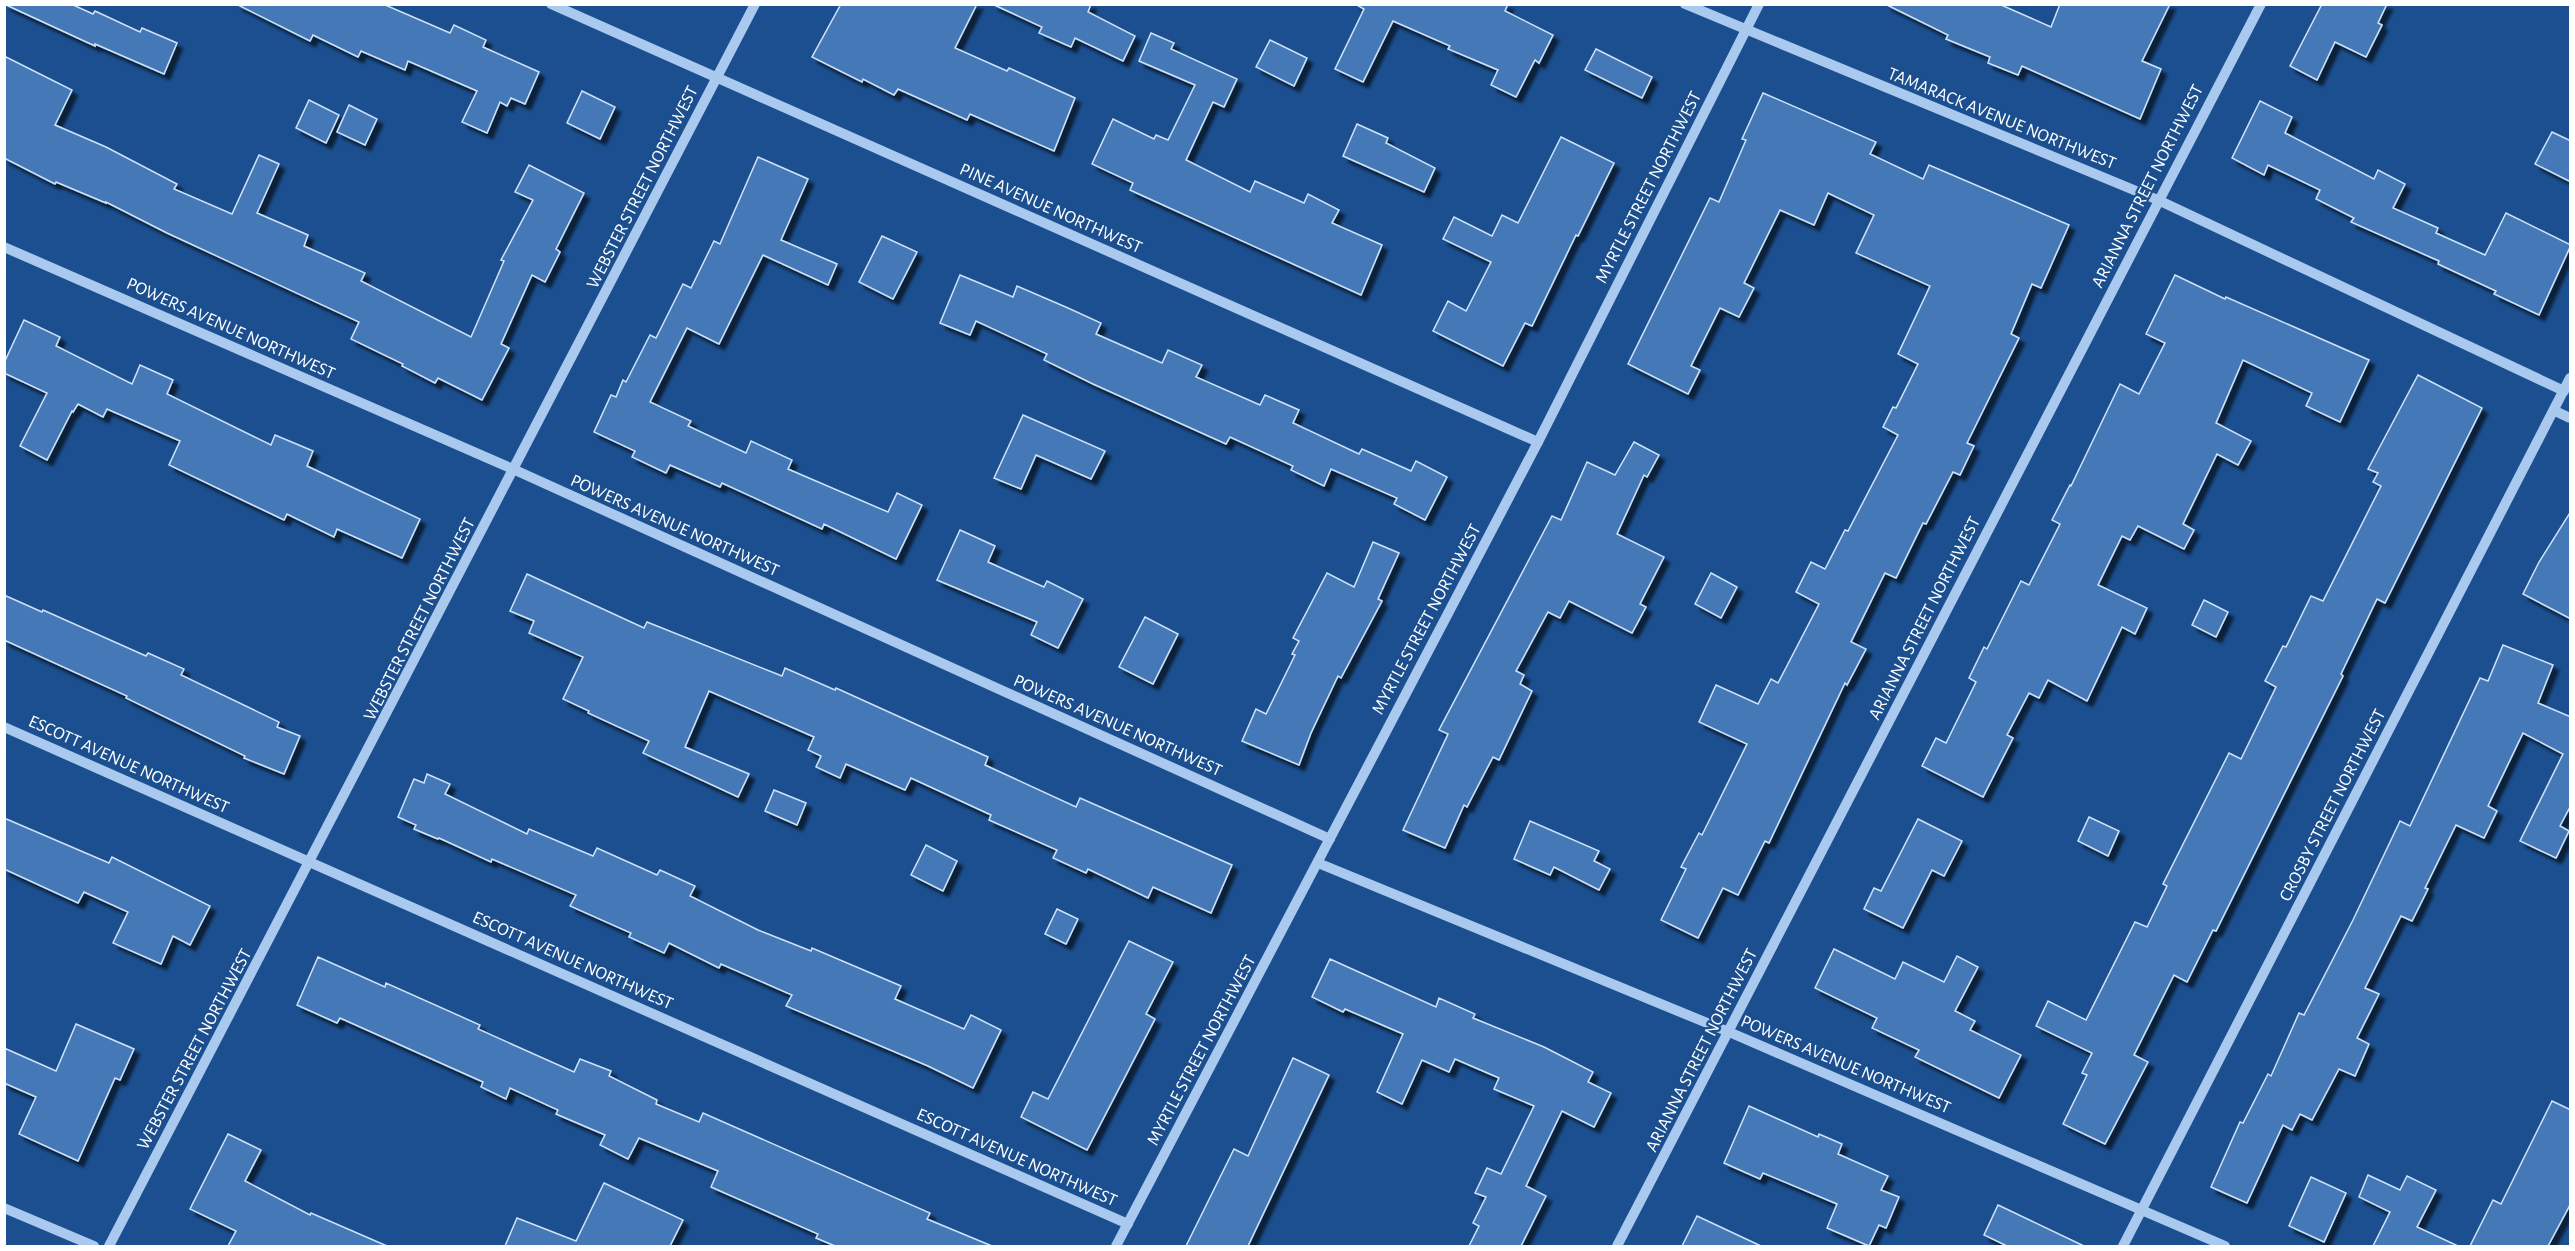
<svg xmlns="http://www.w3.org/2000/svg" width="2575" height="1251" viewBox="0 0 2575 1251" font-family="'Alegreya Sans',sans-serif">
<style>
.building{fill:#4478b7;stroke:#cfe3fa;stroke-width:1.5;filter:url(#shadow)}
.lines{fill:none;stroke-linecap:round;stroke-linejoin:round}
.minor{stroke:#a9c9ee;stroke-width:10}
.labels{text-anchor:middle;stroke-width:4.5;stroke-linejoin:round;paint-order:stroke}
.street-label{font-size:18px;fill:#fff;stroke:#1b4f8f}
</style>
<defs>
<filter id="shadow"><feDropShadow dx="5.5" dy="5.5" stdDeviation="1.5" flood-color="#0009"/></filter>
</defs>
<rect width="100%" height="100%" fill="#1b4f8f"/>
<g class="building">
<path d="M4,4H71L93,14L95,11L140,32L142,28L177,43L164,74L95,44V46Z"/>
<path d="M236,4H383L450,33L454,25L486,40L483,47L539,72L525,104L511,98L507,106L500,102L487,133L462,122L477,91L408,61L405,70L361,51L358,57L313,35L310,41Z"/>
<path d="M841,4H977L955,48L1007,71L1009,68L1075,98L1054,151L970,114L967,120L898,89L894,95L863,79L862,82L812,57Z"/>
<path d="M992,4H1091L1088,12L1135,36L1123,61L1075,38L1071,47L1039,33L1042,27Z"/>
<path d="M1355,4H1508L1505,11L1553,35L1539,63L1535,60L1516,97L1491,85L1498,70L1448,49L1450,46L1393,21L1363,82L1335,69L1364,9Z"/>
<path d="M1885,4H1999L2051,27L2060,4H2170L2142,61L2161,69L2140,119L2022,66L2018,75L1988,63L1990,57L1946,39L1948,35Z"/>
<path d="M2322,4H2387L2378,23L2382,25L2366,57L2335,42L2317,80L2290,66Z"/>
<path d="M1151,33L1174,43L1171,49L1237,79L1224,107L1213,102L1186,160L1250,192L1255,181L1304,203L1308,194L1339,210L1332,223L1382,245L1361,295L1130,190L1133,183L1092,164L1113,119L1154,139L1156,135L1168,140L1195,85L1139,61Z"/>
<path d="M1270,40L1307,58L1294,86L1256,67Z"/>
<path d="M1596,49L1652,77L1642,98L1585,70Z"/>
<path d="M4,56L72,90L55,125L106,147L177,184L174,189L232,214L259,155L279,164L257,213L308,235L304,246L365,273L361,281L471,337L504,261L501,260L533,200L515,192L529,165L584,193L556,249L560,252L545,282L532,275L501,344L509,348L482,400L438,378L435,383L402,366L403,364L351,339L359,322L167,233L106,202V203L56,182L55,184L4,158Z"/>
<path d="M582,91L615,107L600,139L567,123Z"/>
<path d="M1763,93L1876,142L1870,154L1923,179L1929,165L2069,225L2041,288L2032,284L2011,334L2019,338L1967,443L1974,446L1960,475L1953,472L1926,524L1923,523L1896,578L1885,573L1851,642L1866,649L1847,685L1845,683L1769,843L1765,841L1738,895L1723,888L1698,938L1661,920L1686,869L1681,867L1699,833L1702,835L1747,744L1699,722L1716,685L1758,704L1771,679L1778,683L1819,604L1796,592L1811,562L1825,569L1845,530L1848,531L1898,435L1883,427L1893,407L1896,408L1918,364L1898,354L1930,286L1856,253L1874,215L1828,193L1814,225L1780,210L1744,283L1754,288L1739,317L1720,308L1691,366L1700,370L1688,394L1628,364L1710,198L1719,202L1746,140L1742,139Z"/>
<path d="M309,100L339,115L326,143L296,128Z"/>
<path d="M2260,101L2292,117L2285,133L2374,179L2378,170L2405,184L2393,208L2438,228L2436,233L2485,255L2506,213L2571,245L2539,315L2494,294L2496,291L2438,264L2439,261L2351,222L2354,218L2316,199L2320,190L2268,165L2264,175L2232,158Z"/>
<path d="M349,105L377,119L365,145L337,132Z"/>
<path d="M1357,124L1388,138L1386,143L1435,168L1424,192L1343,156Z"/>
<path d="M2552,132L2571,141V182L2535,164Z"/>
<path d="M1561,137L1614,163L1578,236L1576,235L1532,326L1525,323L1503,366L1433,331L1448,301L1466,311L1491,262L1443,239L1454,217L1492,236L1502,215L1518,223Z"/>
<path d="M758,157L808,179L781,240L837,264L828,285L763,255L719,344L687,328L650,402L691,421L688,426L746,453L751,441L792,460L788,469L888,512L897,493L922,505L896,559L824,524L822,529L722,483L720,487L670,465L666,473L632,457L635,451L594,432L611,395L616,397L623,380L626,382L650,335L656,338L683,284L691,288L714,241L720,244Z"/>
<path d="M882,236L917,252L893,299L859,282Z"/>
<path d="M960,275L1013,297L1017,286L1068,308L1101,323L1096,334L1162,363L1168,350L1202,365L1196,377L1260,405L1265,395L1299,410L1293,423L1359,454L1362,449L1411,471L1416,461L1447,477L1425,520L1394,504L1397,498L1331,469L1324,486L1291,470L1293,466L1230,437L1226,444L1093,384L1044,360L1047,354L976,321L970,335L940,323Z"/>
<path d="M2175,275L2225,299L2226,297L2369,360L2340,422L2306,406L2312,393L2243,360L2216,423L2251,441L2238,465L2217,454L2183,524L2194,530L2184,549L2138,526L2130,540L2122,536L2098,585L2147,608L2135,634L2122,627L2087,701L2048,680L2039,698L2029,693L2007,735L2013,738L1983,797L1922,766L1936,738L1946,743L1976,682L1969,678L1984,647L1987,649L2021,581L2029,585L2060,524L2052,520L2070,485L2071,486L2120,384L2139,394L2165,343L2146,334Z"/>
<path d="M24,320L60,337L56,346L132,384L140,365L173,380L167,394L271,445L275,435L313,451L307,466L420,519L402,558L337,529L334,537L287,514L284,520L169,465L180,441L107,409L103,417L78,404L73,412L72,411L47,460L20,446L47,393L4,373V363Z"/>
<path d="M2418,375L2482,408L2385,603L2377,599L2341,674L2343,676L2216,931L2213,930L2187,982L2174,975L2134,1055L2148,1062L2105,1144L2063,1124L2087,1075L2082,1073L2092,1053L2036,1026L2048,1001L2086,1020L2135,922L2147,927L2167,886L2163,884L2229,753L2241,759L2276,687L2265,681L2283,646L2286,647L2311,596L2323,601L2381,486L2373,482L2378,473L2368,469Z"/>
<path d="M1023,415L1105,451L1091,479L1036,455L1021,489L994,478Z"/>
<path d="M1634,442L1659,455L1647,477L1644,475L1617,534L1664,557L1640,604L1646,607L1632,633L1569,601L1560,618L1548,612L1516,671L1524,675L1520,684L1532,691L1499,760L1493,757L1467,807L1464,805L1445,848L1403,830L1448,734L1439,730L1552,516L1561,520L1587,462L1615,475Z"/>
<path d="M2571,511V619L2523,594L2539,562Z"/>
<path d="M960,530L995,546L988,562L1044,587L1047,581L1083,599L1058,648L1031,635L1037,622L937,580Z"/>
<path d="M1373,542L1399,553L1378,599L1382,601L1341,678L1338,676L1311,733L1299,765L1242,741L1256,709L1266,714L1295,655L1292,654L1299,641L1293,638L1327,573L1354,587Z"/>
<path d="M1711,573L1737,587L1721,618L1695,604Z"/>
<path d="M527,574L644,628L647,622L782,676L785,668L835,690L836,688L988,757L985,765L1076,807L1080,798L1232,865L1211,913L1153,887L1148,898L1088,869L1086,873L1053,858L1057,850L989,820L991,815L911,778L905,790L846,764L840,778L816,767L821,756L808,750L814,737L709,691L685,747L749,774L738,797L643,753L649,741L588,713L589,711L563,699L583,657L529,633L534,621L510,611Z"/>
<path d="M4,595L42,612L43,610L146,656L148,653L184,669L181,675L279,722L277,727L300,736L284,774L244,758L245,756L126,698L127,696L4,640Z"/>
<path d="M2204,600L2228,612L2216,637L2192,625Z"/>
<path d="M1145,617L1178,634L1153,684L1119,667Z"/>
<path d="M2503,645L2553,665L2538,703L2571,717V805L2560,826L2569,831L2556,858L2520,841L2563,754L2523,733L2488,806L2497,811L2484,838L2456,825L2425,888L2428,889L2412,921L2401,916L2365,988L2379,994L2357,1038L2369,1044L2355,1076L2339,1069L2312,1120L2300,1114L2292,1130L2283,1125L2247,1203L2211,1187L2240,1122L2243,1123L2268,1074L2271,1076L2299,1013L2304,1015L2353,920L2400,821L2410,826L2480,678L2488,681Z"/>
<path d="M427,774L450,784L445,794L527,834L529,829L593,856L597,848L657,875L660,870L695,886L690,896L758,930L811,951L812,948L901,986L895,999L964,1029L971,1015L1001,1030L973,1088L928,1066L786,1006L792,995L721,964L719,968L669,943L664,953L629,937L631,933L570,906L576,895L492,859L491,862L439,838L438,839L414,829L416,825L398,817L414,779L424,783Z"/>
<path d="M774,790L806,803L797,825L765,811Z"/>
<path d="M2089,817L2119,831L2108,856L2078,841Z"/>
<path d="M4,818L109,863L112,857L210,906L190,945L173,936L161,964L113,943L128,912L84,892L78,903L4,869Z"/>
<path d="M1918,819L1962,841L1944,876L1932,870L1903,928L1864,909L1874,888L1881,891Z"/>
<path d="M1530,821L1599,851L1594,861L1610,869L1599,890L1554,867L1550,875L1514,859Z"/>
<path d="M926,845L957,861L943,891L911,875Z"/>
<path d="M1057,909L1078,919L1066,944L1045,934Z"/>
<path d="M1129,941L1173,962L1146,1014L1155,1019L1087,1150L1021,1117L1033,1092L1048,1099Z"/>
<path d="M1834,949L1895,979L1903,962L1944,982L1957,956L1978,967L1955,1011L1975,1021L1970,1030L2021,1055L1999,1098L1915,1057L1919,1050L1872,1028L1877,1018L1815,988Z"/>
<path d="M318,957L385,987L386,983L480,1025L478,1029L574,1072L580,1059L611,1071L609,1076L657,1100L656,1104L699,1122L703,1113L930,1213L927,1219L992,1246H835L816,1238L818,1234L711,1187L718,1171L639,1138L628,1159L600,1145L605,1135L556,1114L558,1110L510,1088L506,1099L481,1087L483,1082L340,1018L337,1023L297,1005Z"/>
<path d="M1330,959L1436,1007L1439,998L1475,1014L1473,1018L1544,1047L1593,1072L1588,1082L1611,1093L1594,1127L1562,1111L1526,1186L1546,1196L1521,1246H1469L1479,1226L1473,1223L1486,1197L1475,1193L1487,1168L1501,1174L1534,1106L1494,1089L1499,1078L1455,1059L1449,1072L1422,1060L1402,1104L1377,1092L1403,1034L1345,1009L1343,1012L1312,997Z"/>
<path d="M76,1024L134,1049L120,1080L115,1078L78,1161L19,1134L36,1097L4,1083V1048L56,1071Z"/>
<path d="M1293,1058L1329,1075L1248,1246H1186L1234,1149L1248,1156Z"/>
<path d="M2552,1101L2571,1110V1203L2548,1246H2470L2493,1200L2501,1204Z"/>
<path d="M1749,1106L1818,1137L1819,1134L1842,1144L1838,1154L1888,1176L1881,1190L1899,1197L1886,1228L1879,1225L1869,1246L1827,1228L1837,1204L1763,1173L1760,1179L1724,1163Z"/>
<path d="M228,1134L261,1150L245,1181L310,1215L311,1213L387,1246H228L236,1231L190,1209Z"/>
<path d="M2368,1175L2400,1190L2407,1176L2436,1190L2417,1227L2458,1246H2373L2390,1212L2359,1197Z"/>
<path d="M2311,1177L2346,1193L2324,1242L2289,1226Z"/>
<path d="M604,1183L683,1220L670,1246H505L517,1218L576,1241Z"/>
<path d="M1998,1205L2084,1246H2007L1984,1235Z"/>
<path d="M1697,1216L1761,1246H1682Z"/>
</g>
<g class="lines">
<g class="minor">
<path d="M551,4L1538,442"/>
<path d="M1685,4L2158,200L2564,391"/>
<path d="M4,247L515,470L1330,839"/>
<path d="M2555,411L2570,418"/>
<path d="M4,727L1128,1224"/>
<path d="M1318,863L1729,1032L2225,1246"/>
<path d="M4,1208L94,1246"/>
<path d="M109,1246L755,4"/>
<path d="M1116,1246L1538,442L1759,4"/>
<path d="M1617,1246L2261,4"/>
<path d="M2123,1246L2570,378"/>
</g>
</g>
<g class="labels">
<g class="street-label">
<text transform="translate(2002 118) rotate(22)" y="6">TAMARACK AVENUE NORTHWEST</text>
<text transform="translate(2147 186) rotate(-63)" y="6">ARIANNA STREET NORTHWEST</text>
<text transform="translate(642 187) rotate(-63)" y="6">WEBSTER STREET NORTHWEST</text>
<text transform="translate(1648 187) rotate(-63)" y="6">MYRTLE STREET NORTHWEST</text>
<text transform="translate(1051 208) rotate(24)" y="6">PINE AVENUE NORTHWEST</text>
<text transform="translate(231 328) rotate(24)" y="6">POWERS AVENUE NORTHWEST</text>
<text transform="translate(675 525) rotate(24)" y="6">POWERS AVENUE NORTHWEST</text>
<text transform="translate(1924 618) rotate(-63)" y="6">ARIANNA STREET NORTHWEST</text>
<text transform="translate(419 619) rotate(-63)" y="6">WEBSTER STREET NORTHWEST</text>
<text transform="translate(1426 619) rotate(-62)" y="6">MYRTLE STREET NORTHWEST</text>
<text transform="translate(1118 725) rotate(24)" y="6">POWERS AVENUE NORTHWEST</text>
<text transform="translate(129 764) rotate(24)" y="6">ESCOTT AVENUE NORTHWEST</text>
<text transform="translate(2332 805) rotate(-63)" y="6">CROSBY STREET NORTHWEST</text>
<text transform="translate(573 960) rotate(24)" y="6">ESCOTT AVENUE NORTHWEST</text>
<text transform="translate(194 1049) rotate(-62)" y="6">WEBSTER STREET NORTHWEST</text>
<text transform="translate(1201 1050) rotate(-62)" y="6">MYRTLE STREET NORTHWEST</text>
<text transform="translate(1701 1050) rotate(-63)" y="6">ARIANNA STREET NORTHWEST</text>
<text transform="translate(1846 1064) rotate(23)" y="6">POWERS AVENUE NORTHWEST</text>
<text transform="translate(1017 1157) rotate(24)" y="6">ESCOTT AVENUE NORTHWEST</text>
</g>
</g>
<rect width="2575" height="1251" fill="none" stroke="#ffffff" stroke-width="12"/>
</svg>
